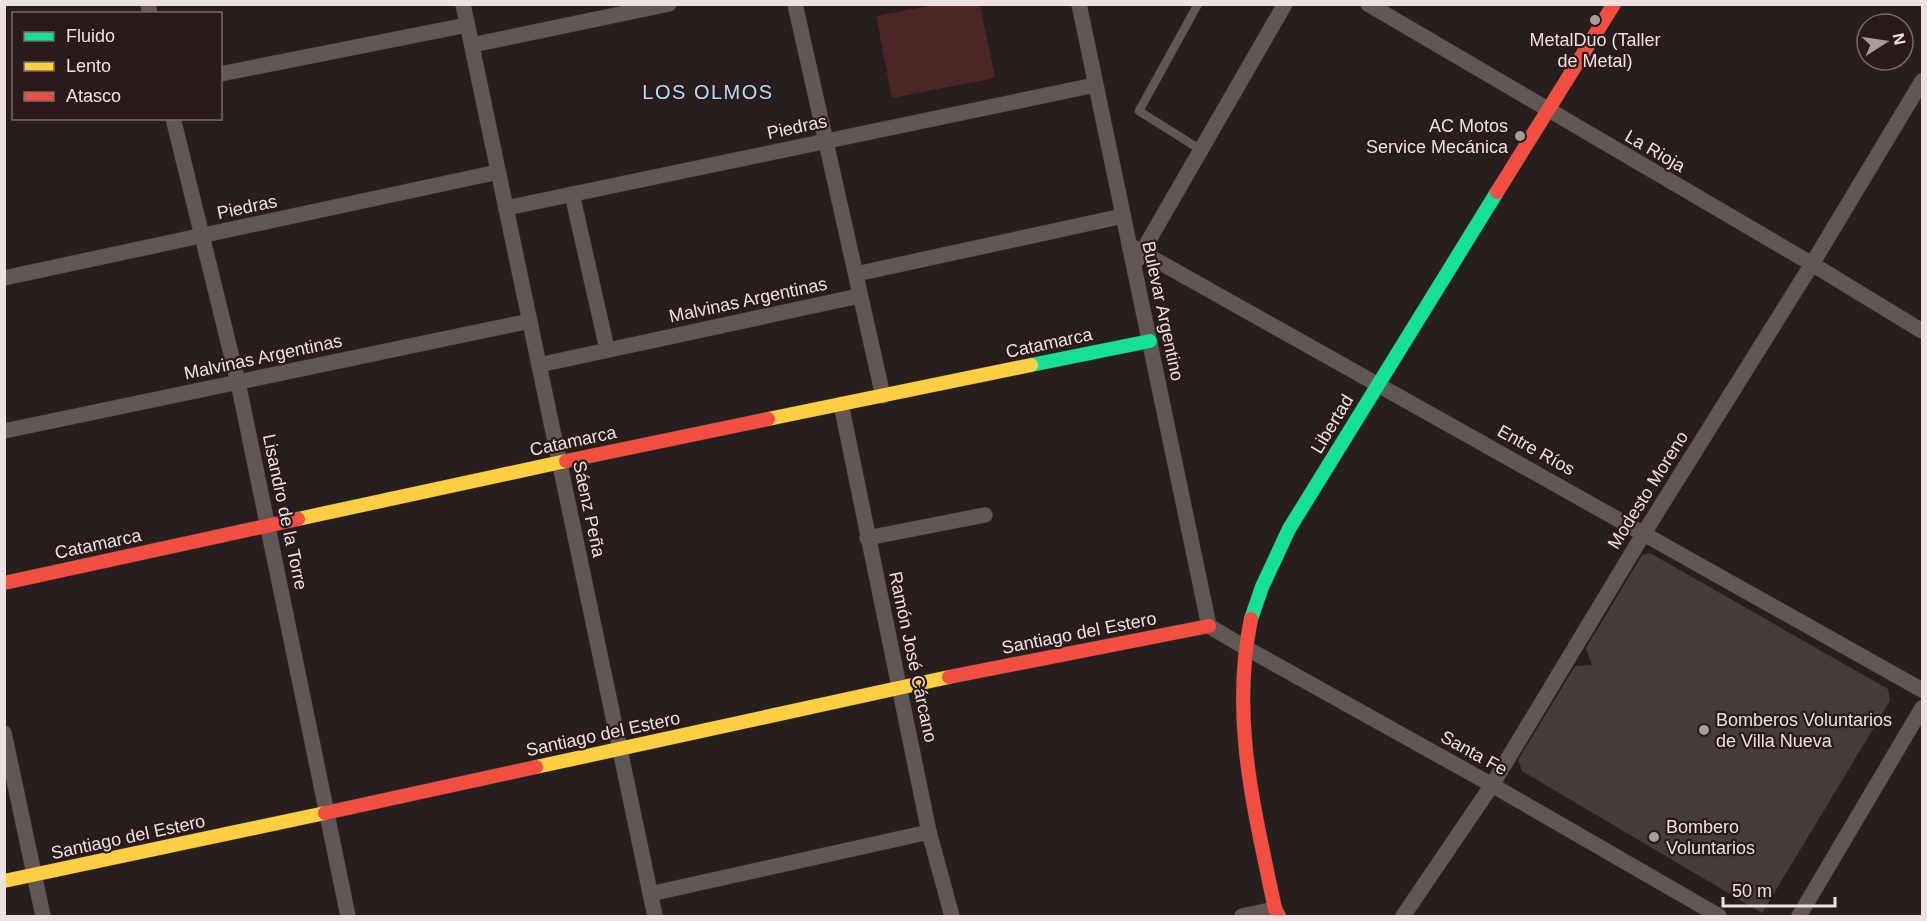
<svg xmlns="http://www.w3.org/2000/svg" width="1927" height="921" viewBox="0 0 1927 921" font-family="Helvetica,sans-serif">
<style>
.green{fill:#4c2527}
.building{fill:#453c3c}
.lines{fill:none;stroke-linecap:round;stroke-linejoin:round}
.lane-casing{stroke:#423a3a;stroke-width:9}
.street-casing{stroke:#423a3a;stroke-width:16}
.fast-casing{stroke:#423a3a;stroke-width:15}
.slow-casing{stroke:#423a3a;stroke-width:15}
.jam-casing{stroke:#423a3a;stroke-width:15}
.lane{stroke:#625757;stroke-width:8}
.street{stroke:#625757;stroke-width:15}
.fast{stroke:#16e098;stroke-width:14}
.slow{stroke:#ffcf43;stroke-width:14}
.jam{stroke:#f24e42;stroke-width:14}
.poi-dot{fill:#a89d9d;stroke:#2b1a1a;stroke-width:2}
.labels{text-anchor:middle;stroke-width:4.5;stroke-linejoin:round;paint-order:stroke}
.poi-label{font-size:18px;fill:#eee2e1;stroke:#2b1a1a;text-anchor:start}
.street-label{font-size:18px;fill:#eee2e1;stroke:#2b1a1a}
.neighbourhood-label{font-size:20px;letter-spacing:1.5px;fill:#b0dff8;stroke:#2b1a1a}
</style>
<rect width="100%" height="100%" fill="#271e1e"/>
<path class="green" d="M935,5H980L995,78L892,98L876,16Z"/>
<path class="building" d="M1650,553L1888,689L1890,701L1762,913L1522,771L1518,760L1575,666L1592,665L1586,648L1642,555Z"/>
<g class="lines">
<defs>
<path id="lane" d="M1198,4L1139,111L1201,150"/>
<g id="street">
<path d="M148,4L150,14"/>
<path d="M463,4L655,916"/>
<path d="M795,4L883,396"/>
<path d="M1079,4L1209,626L1246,648L1492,785L1719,916"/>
<path d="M1368,4L1812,264L1922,331"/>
<path d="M472,45L669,4"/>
<path d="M220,74L467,25"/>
<path d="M173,118L238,382L348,916"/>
<path d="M572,194L607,349"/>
<path d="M506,208L1095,85"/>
<path d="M1129,245L1922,690"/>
<path d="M1138,259L1285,4"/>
<path d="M856,274L1123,216"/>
<path d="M4,278L498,172"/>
<path d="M539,365L859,296"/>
<path d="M841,404L929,832L952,916"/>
<path d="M4,431L530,321"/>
<path d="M867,538L985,515"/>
<path d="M4,733L43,916"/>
<path d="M650,894L929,832"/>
<path d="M1242,916L1275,909"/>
<path d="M1403,916L1492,785L1644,533L1812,264L1922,81"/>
<path d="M1799,916L1922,708"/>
</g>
<g id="fast">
<path d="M1031,365L1150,341"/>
<path d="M1251,619L1262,587L1289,529L1497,192"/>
</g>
<g id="slow">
<path d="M768,419L1031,365"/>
<path d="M298,519L566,461"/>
<path d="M536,767L949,677"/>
<path d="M4,881L325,813"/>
</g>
<g id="jam">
<path d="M1497,192L1614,4"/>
<path d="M566,461L768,419"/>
<path d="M4,583L298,519"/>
<path d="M1251,619C1230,719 1255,812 1275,909L1279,916"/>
<path d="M949,677L1209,626"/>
<path d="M325,813L536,767"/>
</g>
</defs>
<use href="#lane" class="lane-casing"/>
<use href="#street" class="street-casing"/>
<use href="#fast" class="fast-casing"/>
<use href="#slow" class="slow-casing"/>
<use href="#jam" class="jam-casing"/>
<use href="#lane" class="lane"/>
<use href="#street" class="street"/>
<use href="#fast" class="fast"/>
<use href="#slow" class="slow"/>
<use href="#jam" class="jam"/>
</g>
<g class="poi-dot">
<circle cx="1595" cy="20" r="6"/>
<circle cx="1520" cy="136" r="6"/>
<circle cx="1704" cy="730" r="6"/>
<circle cx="1654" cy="837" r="6"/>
</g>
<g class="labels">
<g class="poi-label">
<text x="1595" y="46" text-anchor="middle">MetalDuo (Taller<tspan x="1595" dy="21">de Metal)</tspan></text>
<text x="1508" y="132" text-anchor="end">AC Motos<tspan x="1508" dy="21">Service Mecánica</tspan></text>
<text x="1716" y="726">Bomberos Voluntarios<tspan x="1716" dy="21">de Villa Nueva</tspan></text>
<text x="1666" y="833">Bombero<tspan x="1666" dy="21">Voluntarios</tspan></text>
</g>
<g class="street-label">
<text transform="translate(797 127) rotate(-12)" y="6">Piedras</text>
<text transform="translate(1655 151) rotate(30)" y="6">La Rioja</text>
<text transform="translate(247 207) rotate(-12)" y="6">Piedras</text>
<text transform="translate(748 300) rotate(-12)" y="6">Malvinas Argentinas</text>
<text transform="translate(1163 311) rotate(78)" y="6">Bulevar Argentino</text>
<text transform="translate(1049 343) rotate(-12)" y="6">Catamarca</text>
<text transform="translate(263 357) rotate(-12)" y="6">Malvinas Argentinas</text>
<text transform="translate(1332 424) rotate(-59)" y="6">Libertad</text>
<text transform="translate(573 441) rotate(-12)" y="6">Catamarca</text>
<text transform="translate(1536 450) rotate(29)" y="6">Entre Ríos</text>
<text transform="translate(1648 490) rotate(-58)" y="6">Modesto Moreno</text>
<text transform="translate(589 509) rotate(78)" y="6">Sáenz Peña</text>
<text transform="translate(285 512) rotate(78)" y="6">Lisandro de la Torre</text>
<text transform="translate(98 544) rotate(-12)" y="6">Catamarca</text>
<text transform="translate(1079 633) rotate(-11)" y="6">Santiago del Estero</text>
<text transform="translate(913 657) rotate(78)" y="6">Ramón José Cárcano</text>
<text transform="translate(603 734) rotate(-12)" y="6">Santiago del Estero</text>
<text transform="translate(1474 753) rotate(29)" y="6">Santa Fe</text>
<text transform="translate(128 837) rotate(-12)" y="6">Santiago del Estero</text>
</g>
<g class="neighbourhood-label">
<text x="708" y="99">LOS OLMOS</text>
</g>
</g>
<rect width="1927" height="921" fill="none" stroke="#eee2e1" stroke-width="12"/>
<rect x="12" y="12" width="210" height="108" fill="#2b1a1a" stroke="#796a6a" stroke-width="1.5"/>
<rect x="24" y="32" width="30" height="9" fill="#16e098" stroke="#796a6a" stroke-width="1.5"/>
<text x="66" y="42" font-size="18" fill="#eee2e1">Fluido</text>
<rect x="24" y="62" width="30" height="9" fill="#ffcf43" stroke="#796a6a" stroke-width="1.5"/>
<text x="66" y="72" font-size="18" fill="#eee2e1">Lento</text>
<rect x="24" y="92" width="30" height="9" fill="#f24e42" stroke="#796a6a" stroke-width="1.5"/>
<text x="66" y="102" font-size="18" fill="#eee2e1">Atasco</text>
<g transform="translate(1885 42) rotate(78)"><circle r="28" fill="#2b1a1a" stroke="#796a6a" stroke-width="1.5"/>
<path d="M0-4.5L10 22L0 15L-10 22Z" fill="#a89d9d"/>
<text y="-9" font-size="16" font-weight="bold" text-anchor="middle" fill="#eee2e1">N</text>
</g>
<path d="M1723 897v9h112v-9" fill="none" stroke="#eee2e1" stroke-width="3"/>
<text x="1732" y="897" font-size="18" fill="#eee2e1" stroke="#2b1a1a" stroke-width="4.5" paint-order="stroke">50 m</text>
</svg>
